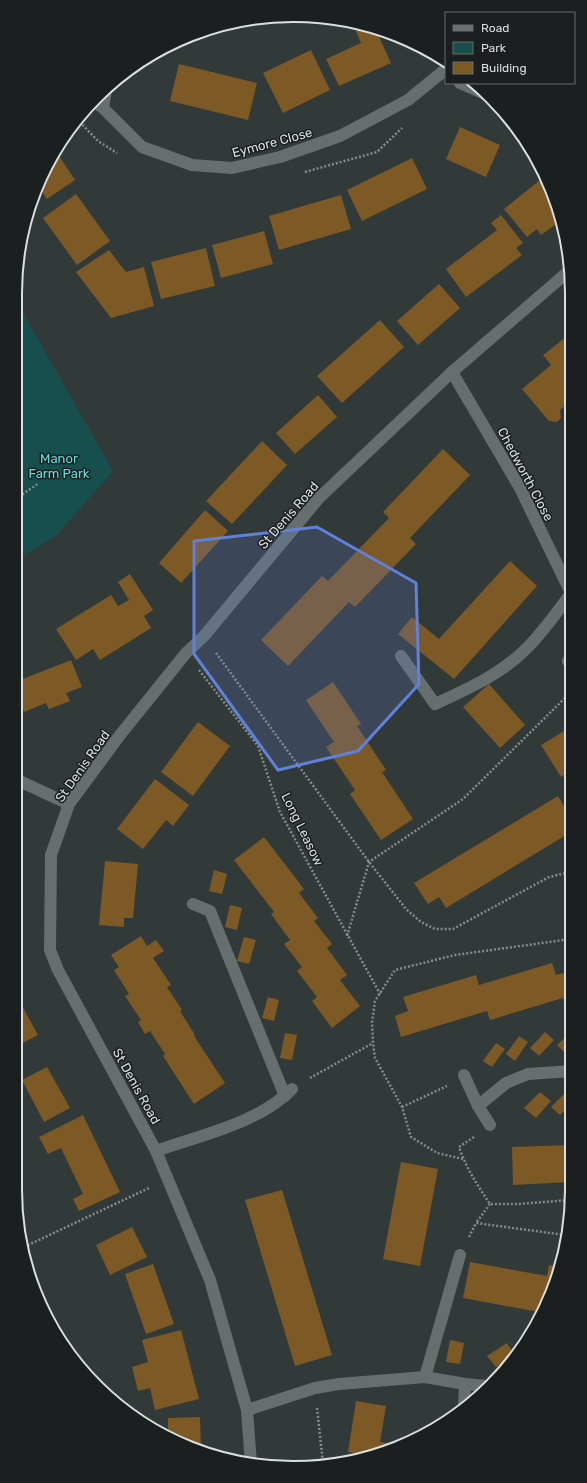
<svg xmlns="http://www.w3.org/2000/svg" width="587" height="1483" viewBox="0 0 587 1483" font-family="Rubik,sans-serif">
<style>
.green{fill:#174f4f}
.building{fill:#7d5926}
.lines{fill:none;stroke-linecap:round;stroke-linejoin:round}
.path{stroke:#868b8b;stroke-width:2.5;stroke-dasharray:2 2;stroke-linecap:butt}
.minor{stroke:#676e6e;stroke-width:12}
.marked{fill:#6081da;fill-opacity:0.2;stroke:#6081da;stroke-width:3;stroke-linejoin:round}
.labels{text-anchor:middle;stroke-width:3;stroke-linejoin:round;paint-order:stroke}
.street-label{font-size:13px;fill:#dbdfdf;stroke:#1c1f1f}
.park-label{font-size:13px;fill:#5fdede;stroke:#1c1f1f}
.rim{fill:none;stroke:#dbdfdf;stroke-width:2}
</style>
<rect width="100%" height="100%" fill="#323939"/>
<path class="green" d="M15,299L113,471L56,536L15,560Z"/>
<g class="building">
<path d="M359,24L375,28L391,63L339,86L326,59L361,43L356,31L358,25Z"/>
<path d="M311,50L330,90L283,113L263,73Z"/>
<path d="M179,64L257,83L248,120L170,101Z"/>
<path d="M460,127L500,145L486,177L446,159Z"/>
<path d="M55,150L75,180L47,199L38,186Z"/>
<path d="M412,158L427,189L362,221L347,190Z"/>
<path d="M540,180L550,194L559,222L541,235L537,229L527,237L504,209Z"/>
<path d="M76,194L110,241L77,265L43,218Z"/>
<path d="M341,195L351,229L279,250L269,216Z"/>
<path d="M501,215L523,243L516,248L522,255L466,297L446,269L497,230L491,223Z"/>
<path d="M264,231L273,264L221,278L212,245Z"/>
<path d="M206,248L215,286L161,299L151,262Z"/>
<path d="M109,250L126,272L144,267L154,306L111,318L76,272Z"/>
<path d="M439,284L460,308L418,345L397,321Z"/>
<path d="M380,320L404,347L342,403L317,376Z"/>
<path d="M570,334V377L564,381L570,388V394L566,397L570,402L560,410L561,418L557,422L549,421L522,389L551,365L543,355Z"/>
<path d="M318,395L337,417L295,454L276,433Z"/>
<path d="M262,441L287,465L232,524L206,501Z"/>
<path d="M443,449L470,475L410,538L416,544L355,607L349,602L288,666L261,640L322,576L328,581L389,518L383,512Z"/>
<path d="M205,510L228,531L181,583L159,563Z"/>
<path d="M510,561L537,586L454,679L398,634L412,617L439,639Z"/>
<path d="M130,574L153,610L144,616L151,628L100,660L93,649L76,660L56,629L111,595L118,606L129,600L118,582Z"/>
<path d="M71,660L82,687L66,693L70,701L49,709L46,703L24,712L15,691V682Z"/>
<path d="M333,682L361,724L357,726L386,770L382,772L413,819L381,840L350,794L355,790L326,747L334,742L306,700Z"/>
<path d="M489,684L525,725L500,748L463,707Z"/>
<path d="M198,722L230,746L193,796L161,772Z"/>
<path d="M571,727V770L561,777L541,745Z"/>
<path d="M155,779L189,805L173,826L166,820L143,849L117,829Z"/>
<path d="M558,796L571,818V832L446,908L439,897L428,904L414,883Z"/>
<path d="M264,837L304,889L299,893L318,918L314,921L332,944L327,948L347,975L340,980L360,1006L332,1028L312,1001L317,997L297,971L302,967L284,944L290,940L271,914L274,912L234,860Z"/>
<path d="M105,861L138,864L133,918H124V927L99,925Z"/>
<path d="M214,870L227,874L222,894L209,891Z"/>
<path d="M230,905L242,908L237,930L225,927Z"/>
<path d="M141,936L147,946L156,940L164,951L153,958L171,985L167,987L182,1010L180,1011L195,1035L194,1036L225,1083L194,1104L163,1056L165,1054L150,1031L145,1034L138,1022L141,1020L125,996L129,994L114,970L119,967L111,955Z"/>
<path d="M244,937L256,940L249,964L237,961Z"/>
<path d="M552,963L556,975L571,971L572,1007L566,1009L563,998L490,1020L487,1011L401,1037L395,1016L408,1011L403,997L476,975L479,985Z"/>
<path d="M15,993L38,1035L15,1047Z"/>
<path d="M268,997L279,1000L274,1021L262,1018Z"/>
<path d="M572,1031V1047L565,1053L557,1045Z"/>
<path d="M545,1032L554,1040L539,1056L530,1048Z"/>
<path d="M285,1033L297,1035L292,1060L280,1058Z"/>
<path d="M519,1036L528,1042L515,1061L506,1054Z"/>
<path d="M496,1043L505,1049L492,1067L483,1061Z"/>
<path d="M47,1067L70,1108L44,1122L22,1080Z"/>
<path d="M567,1091L572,1096V1103L560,1115L551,1107Z"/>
<path d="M540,1092L551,1101L536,1118L524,1108Z"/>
<path d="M83,1115L120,1192L79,1211L73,1199L83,1194L61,1148L48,1154L39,1137Z"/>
<path d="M572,1145V1182L513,1185L512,1147Z"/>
<path d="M401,1162L438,1169L420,1266L383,1259Z"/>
<path d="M282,1190L332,1355L295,1366L245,1200Z"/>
<path d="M132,1227L147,1257L110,1275L96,1245Z"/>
<path d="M470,1262L547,1276L549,1265L559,1267L557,1279L544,1304L542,1303L539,1312L463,1298Z"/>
<path d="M153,1264L174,1324L146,1334L125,1274Z"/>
<path d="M181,1330L199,1399L155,1410L150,1388L138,1391L132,1367L148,1362L142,1340Z"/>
<path d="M450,1340L464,1343L460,1364L446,1362Z"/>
<path d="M507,1343L514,1354L496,1367L487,1356Z"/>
<path d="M356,1401L386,1406L380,1442L393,1444L392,1449L358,1460L359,1454L348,1452Z"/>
<path d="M200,1417L201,1452L168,1437V1418Z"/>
<path d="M438,1420L443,1424L427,1432Z"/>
</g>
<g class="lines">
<g class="path">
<path d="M77,119L98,141L117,153"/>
<path d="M305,172L377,152L402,128"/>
<path d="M15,497L20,496L39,483"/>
<path d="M216,653L369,862L406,909L421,922L435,929H453L549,877L570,872H571"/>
<path d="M199,670L258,746L280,812L380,994"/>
<path d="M347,936L369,862L463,799L571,692"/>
<path d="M310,1078L373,1043"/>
<path d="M402,1107L447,1086"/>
<path d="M474,1137L459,1147C466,1168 478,1186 490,1204H518L570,1200"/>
<path d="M463,1159L437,1153L411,1137L402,1107L375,1058L373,1043L372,1022L375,1001L395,970L455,955L571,939"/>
<path d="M490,1204L476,1223L565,1235"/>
<path d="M469,1237L476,1223"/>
<path d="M24,1247L149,1188"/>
<path d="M317,1408L323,1463"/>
</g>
<g class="minor">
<path d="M460,83L483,93"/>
<path d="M94,101L103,108L142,147L192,165L232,168L280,157L340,136L408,100L446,69"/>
<path d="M103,108L106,90"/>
<path d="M452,372L520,488L570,591"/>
<path d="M401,656L435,704C467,689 500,675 526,649C542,633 556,613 570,595"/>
<path d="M568,661L571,660"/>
<path d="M15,779L69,804"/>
<path d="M193,904L210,911L285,1096"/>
<path d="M464,1075L478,1106L490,1125"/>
<path d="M478,1106L506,1083L528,1074L572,1071"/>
<path d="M156,1151C201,1135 259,1123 292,1089"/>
<path d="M425,1377L460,1255"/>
<path d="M464,1406L465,1384"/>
<path d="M247,1410L315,1388L339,1384L425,1377L465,1384L486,1386"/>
<path d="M251,1464L247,1410L210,1280L156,1151L58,970L50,950L51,855L69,804L120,735L186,653L204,636L319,498L452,372L570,270"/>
</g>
</g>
<path class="marked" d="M317,527L416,583L419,684L358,751L278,770L194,654V541Z"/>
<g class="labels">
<g class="street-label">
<text transform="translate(272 142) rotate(-15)" y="5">Eymore Close</text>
<text transform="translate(526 474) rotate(62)" y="5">Chedworth Close</text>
<text transform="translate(288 515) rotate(-49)" y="5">St Denis Road</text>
<text transform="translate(82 766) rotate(-55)" y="5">St Denis Road</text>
<text transform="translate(303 829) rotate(64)" y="5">Long Leasow</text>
<text transform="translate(137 1086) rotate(61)" y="5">St Denis Road</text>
</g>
<g class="park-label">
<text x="59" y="463">Manor<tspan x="59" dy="15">Farm Park</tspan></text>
</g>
</g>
<path d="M0 0H587V1483H0ZM293 22H294A271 271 0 0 1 565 293V1190A271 271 0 0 1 294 1461H293A271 271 0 0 1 22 1190V293A271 271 0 0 1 293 22Z" fill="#1c1f1f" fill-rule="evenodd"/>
<path class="rim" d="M293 22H294A271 271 0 0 1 565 293V1190A271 271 0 0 1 294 1461H293A271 271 0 0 1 22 1190V293A271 271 0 0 1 293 22Z"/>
<rect x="445" y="12" width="130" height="72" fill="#1c1f1f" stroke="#686c6c"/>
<rect x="453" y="25" width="20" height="6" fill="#676e6e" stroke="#686c6c"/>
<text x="481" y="32" font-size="12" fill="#dbdfdf">Road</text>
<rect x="453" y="42" width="20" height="12" fill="#174f4f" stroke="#686c6c"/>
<text x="481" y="52" font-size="12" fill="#dbdfdf">Park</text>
<rect x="453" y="62" width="20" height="12" fill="#7d5926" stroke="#686c6c"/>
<text x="481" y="72" font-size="12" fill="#dbdfdf">Building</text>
</svg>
